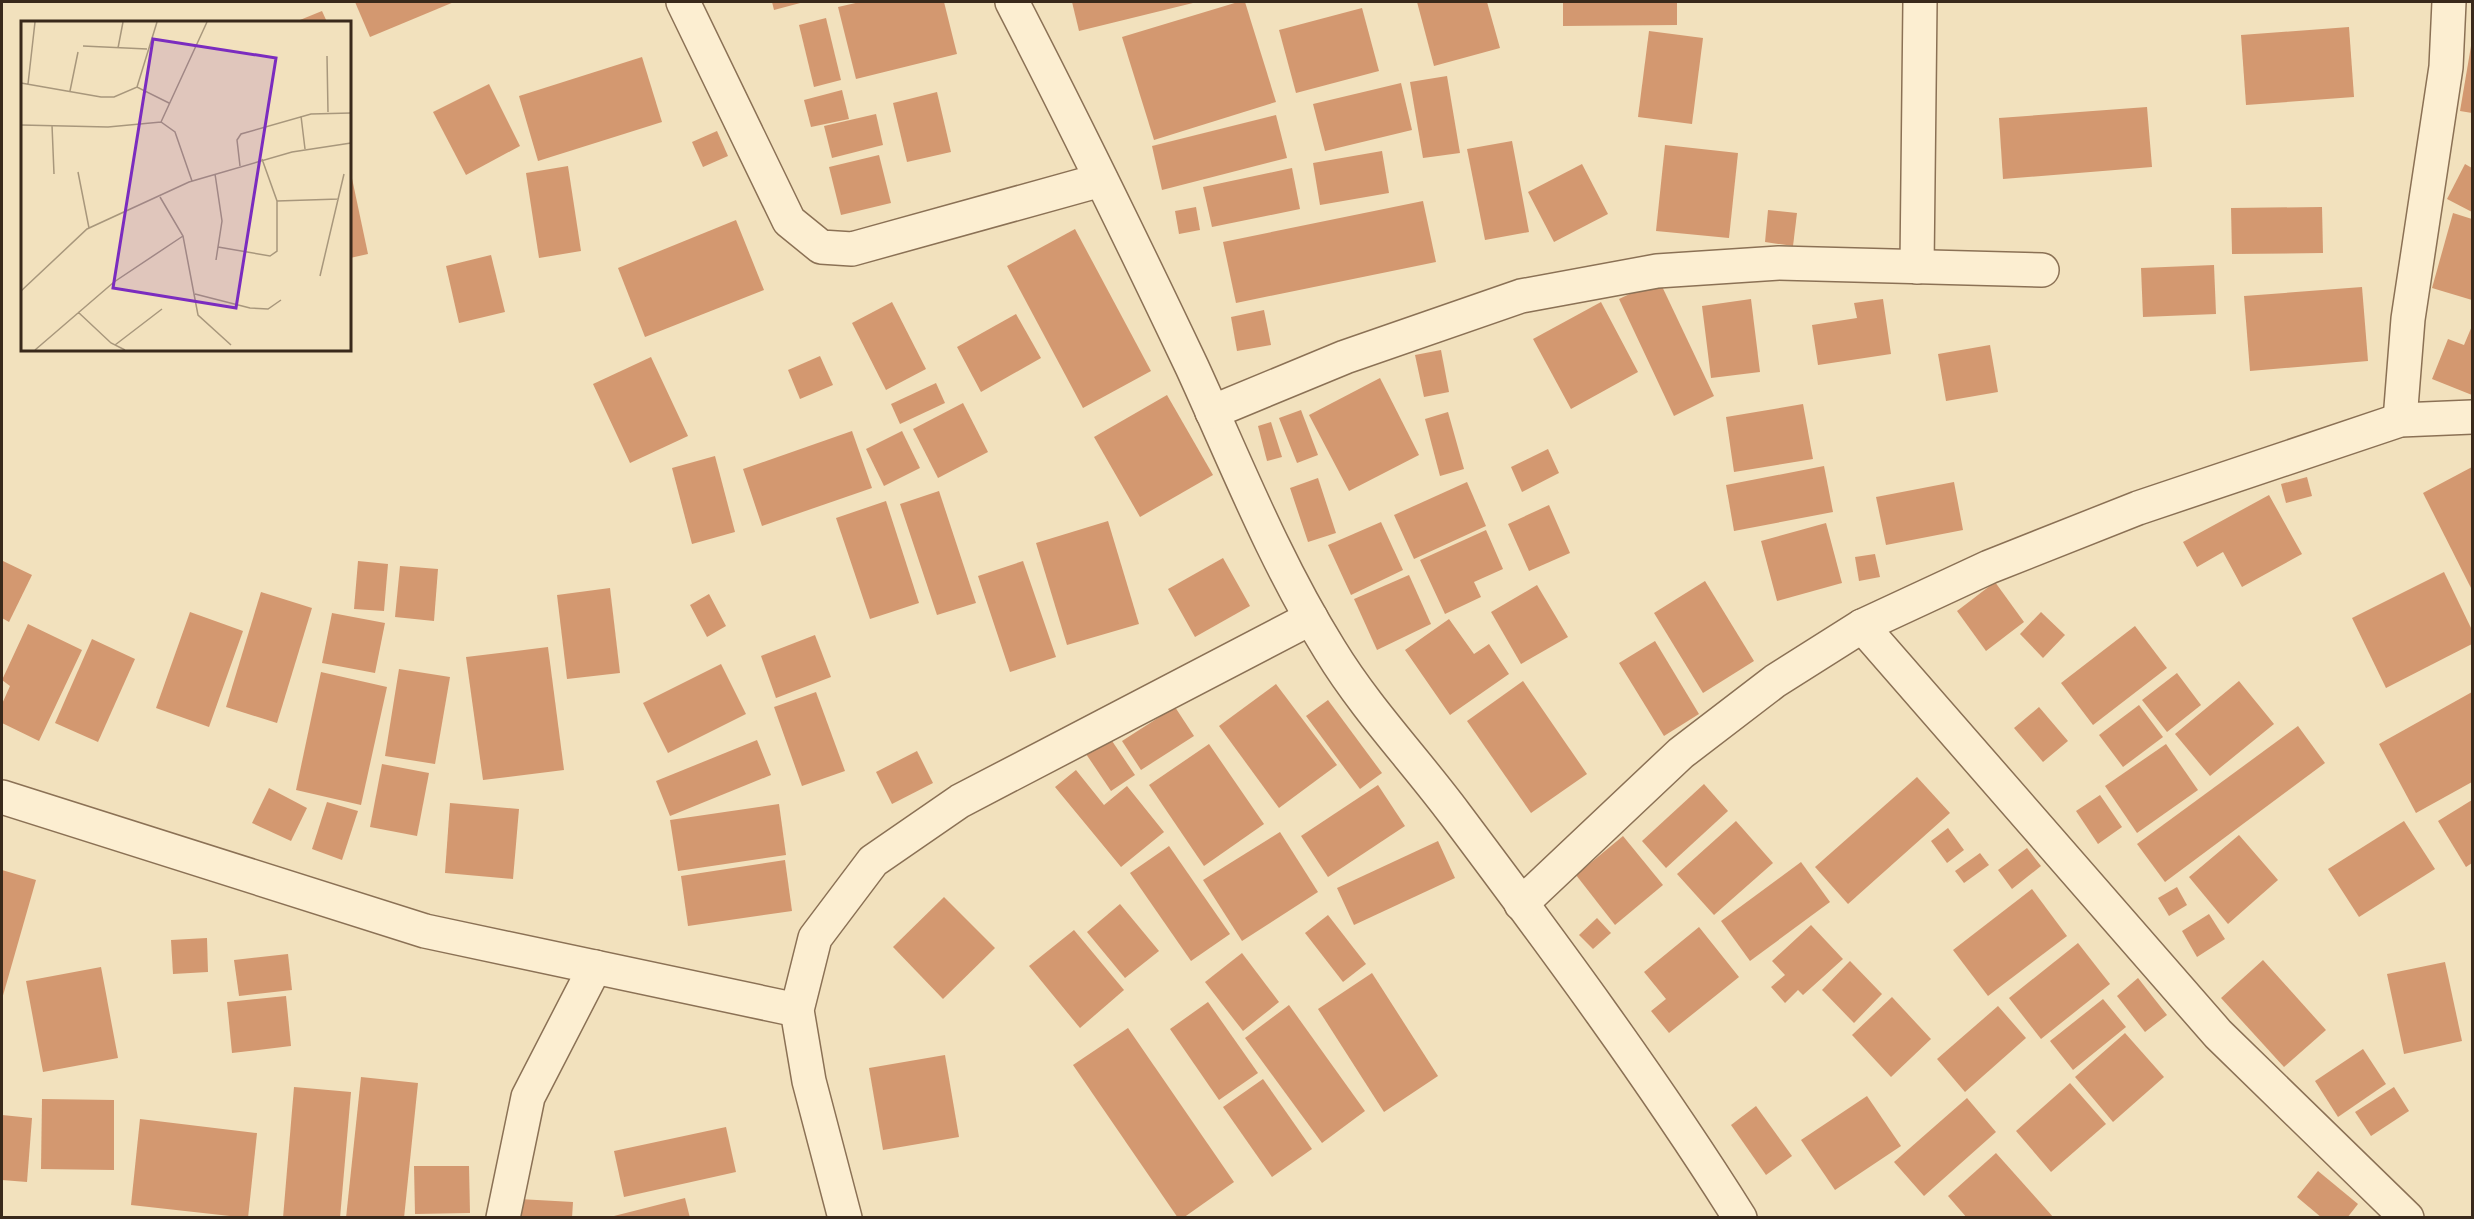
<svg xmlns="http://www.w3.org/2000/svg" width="2474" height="1219" viewBox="0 0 2474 1219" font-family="'PT Serif',serif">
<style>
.building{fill:#d39870}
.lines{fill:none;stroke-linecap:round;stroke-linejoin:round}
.street-casing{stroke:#8b7155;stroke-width:36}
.street{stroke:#fceed1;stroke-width:33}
.inset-road{fill:none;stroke:#a8977c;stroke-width:1.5}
.view{fill:#7b2cbf;fill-opacity:0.15;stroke:#7b2cbf;stroke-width:3}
.inset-edge{fill:none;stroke:#39291b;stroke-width:3}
</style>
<rect width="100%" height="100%" fill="#f2e1bd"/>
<g class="building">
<path d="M355,2H454L370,37Z"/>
<path d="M772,2H804L774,10Z"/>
<path d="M860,2H944L957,54L856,79L838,7Z"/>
<path d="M1072,2H1192L1193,3L1079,31Z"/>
<path d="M1238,2H1245L1276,102L1154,140L1122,37Z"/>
<path d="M1417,2H1487L1500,48L1434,66Z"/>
<path d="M1563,2H1677V25L1563,26Z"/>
<path d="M1362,8L1379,71L1296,93L1279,30Z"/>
<path d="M322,11L327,22H295Z"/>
<path d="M826,18L841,80L814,87L799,25Z"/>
<path d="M2349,27L2354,97L2246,105L2241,35Z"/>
<path d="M1649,31L1703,38L1692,124L1638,117Z"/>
<path d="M2471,46H2472V113L2460,111Z"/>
<path d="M642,57L662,122L538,161L519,96Z"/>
<path d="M1447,76L1460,153L1423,158L1410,82Z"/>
<path d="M1401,83L1412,130L1325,151L1313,104Z"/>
<path d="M489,84L520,146L466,175L433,112Z"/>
<path d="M842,90L849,119L811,127L804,100Z"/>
<path d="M937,92L951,152L907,162L893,103Z"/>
<path d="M2147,107L2152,167L2003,179L1999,118Z"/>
<path d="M876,114L883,145L832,158L824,126Z"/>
<path d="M1276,115L1287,158L1162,190L1152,146Z"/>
<path d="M717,131L728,156L703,167L692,142Z"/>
<path d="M1512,141L1529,232L1485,240L1467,149Z"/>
<path d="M1665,145L1738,153L1729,238L1656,231Z"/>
<path d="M1382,151L1389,193L1320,205L1313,163Z"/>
<path d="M879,155L891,203L841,215L829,167Z"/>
<path d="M1582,164L1608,214L1554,242L1528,192Z"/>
<path d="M2465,164L2472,168V212L2447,199Z"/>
<path d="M568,166L581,251L539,258L526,173Z"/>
<path d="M1292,168L1300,209L1212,227L1203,187Z"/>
<path d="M350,169L368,254L350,258Z"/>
<path d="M1423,201L1436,262L1236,303L1223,242Z"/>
<path d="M1196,207L1200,230L1179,234L1175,211Z"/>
<path d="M2322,207L2323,253L2232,254L2231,208Z"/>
<path d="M1768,210L1797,213L1793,246L1765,242Z"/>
<path d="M2453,213L2472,219V300L2432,288Z"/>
<path d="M736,220L764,290L645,337L618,268Z"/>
<path d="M1075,229L1151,371L1083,408L1007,266Z"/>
<path d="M491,255L505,312L459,323L446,266Z"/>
<path d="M2214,265L2216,314L2143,317L2141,268Z"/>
<path d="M1659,280L1714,396L1674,416L1619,299Z"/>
<path d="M2362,287L2368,361L2250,371L2244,296Z"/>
<path d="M1751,299L1760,372L1711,378L1702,306Z"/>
<path d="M1883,299L1891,354L1818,365L1812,325L1857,318L1854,303Z"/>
<path d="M892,302L926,369L886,390L852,323Z"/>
<path d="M1601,302L1638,372L1571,409L1533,339Z"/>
<path d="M1264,310L1271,345L1237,351L1231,317Z"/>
<path d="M1016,314L1041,358L981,392L957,347Z"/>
<path d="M2472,326V395L2432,379L2448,339L2464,345Z"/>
<path d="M1990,345L1998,392L1946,401L1938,354Z"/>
<path d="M1441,350L1449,392L1424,397L1415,355Z"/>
<path d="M820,356L833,385L800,399L788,370Z"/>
<path d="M651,357L688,436L630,463L593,384Z"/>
<path d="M1380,378L1419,455L1349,491L1309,415Z"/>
<path d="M936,383L945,403L900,424L891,404Z"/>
<path d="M1167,395L1213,475L1140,517L1094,437Z"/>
<path d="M963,403L988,452L938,478L913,429Z"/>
<path d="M1803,404L1813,459L1734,472L1726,417Z"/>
<path d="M1301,410L1318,455L1297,463L1279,418Z"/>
<path d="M1448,412L1464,469L1440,476L1425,419Z"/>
<path d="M1271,422L1282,457L1267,461L1258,426Z"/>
<path d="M852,431L872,488L762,526L743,469Z"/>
<path d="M902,431L920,468L884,486L866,449Z"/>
<path d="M1548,449L1559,473L1522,492L1511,467Z"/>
<path d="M715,456L735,532L692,544L672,468Z"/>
<path d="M1824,466L1833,512L1734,531L1726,485Z"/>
<path d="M2472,467V590L2423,493Z"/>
<path d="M2307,477L2312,496L2286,503L2281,484Z"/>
<path d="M1318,478L1336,533L1308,542L1290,488Z"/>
<path d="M1467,482L1486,526L1414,559L1394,515Z"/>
<path d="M1954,482L1963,530L1886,545L1876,497Z"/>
<path d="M939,491L976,603L937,615L900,504Z"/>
<path d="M2269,495L2302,554L2242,587L2223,552L2197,567L2183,542Z"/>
<path d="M886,501L919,603L870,619L836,518Z"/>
<path d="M1549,505L1570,553L1529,571L1508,524Z"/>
<path d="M1108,521L1139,624L1067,645L1036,543Z"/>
<path d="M1381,522L1403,570L1351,595L1328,545Z"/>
<path d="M1826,523L1842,583L1777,601L1761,541Z"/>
<path d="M1486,530L1503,569L1474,582L1481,597L1445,614L1420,560Z"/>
<path d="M1875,554L1880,577L1859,581L1855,557Z"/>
<path d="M1223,558L1250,606L1195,637L1168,589Z"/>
<path d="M3,561L32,575L9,622L2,618Z"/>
<path d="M358,561L388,564L384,611L354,609Z"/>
<path d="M1023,561L1056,657L1010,672L978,576Z"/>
<path d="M400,566L438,569L434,621L395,617Z"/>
<path d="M2444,572L2472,630V644L2386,688L2352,618Z"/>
<path d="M1409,575L1431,624L1377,650L1354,599Z"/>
<path d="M1705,581L1754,661L1703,693L1654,613Z"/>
<path d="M1995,582L2024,622L1986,651L1957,611Z"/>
<path d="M1537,585L1568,637L1521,664L1491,612Z"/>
<path d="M610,588L620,673L567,679L557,595Z"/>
<path d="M261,592L312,608L277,723L226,707Z"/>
<path d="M709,594L726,626L707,637L690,605Z"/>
<path d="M190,612L243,631L209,727L156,708Z"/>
<path d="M2041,612L2065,635L2043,658L2020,634Z"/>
<path d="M332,613L385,623L375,673L322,663Z"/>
<path d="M1449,619L1474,654L1489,644L1509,674L1450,715L1405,650Z"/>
<path d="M28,624L82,650L39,741L2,723V704L10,686L2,680Z"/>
<path d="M2135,626L2167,668L2093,725L2061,683Z"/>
<path d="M815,635L831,677L776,698L761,656Z"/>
<path d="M92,639L135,659L98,742L55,723Z"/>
<path d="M1655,641L1699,714L1664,736L1619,663Z"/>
<path d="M548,647L564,770L483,780L466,657Z"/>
<path d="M721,664L746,714L668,753L643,703Z"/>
<path d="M399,669L450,677L435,764L385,756Z"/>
<path d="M321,672L387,687L361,805L296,790Z"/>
<path d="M2177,673L2201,705L2167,732L2142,700Z"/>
<path d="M1523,681L1587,774L1531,813L1467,721Z"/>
<path d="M2239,681L2274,724L2210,776L2175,734Z"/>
<path d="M1276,684L1337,765L1279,808L1219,726Z"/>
<path d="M816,692L845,771L802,786L774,707Z"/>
<path d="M2472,692V782L2416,813L2379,744Z"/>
<path d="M1328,700L1382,773L1360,789L1306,716Z"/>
<path d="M2139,705L2163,737L2123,767L2099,735Z"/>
<path d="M1175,707L1194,736L1141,770L1122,741Z"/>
<path d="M2039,707L2068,741L2043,762L2014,728Z"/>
<path d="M2298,726L2325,763L2165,882L2137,844Z"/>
<path d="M1106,732L1135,775L1111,791L1082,748Z"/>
<path d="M757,740L771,775L670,816L656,781Z"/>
<path d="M1209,744L1264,824L1204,866L1149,785Z"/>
<path d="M2166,744L2198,790L2137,833L2105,786Z"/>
<path d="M917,751L933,783L892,804L876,772Z"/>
<path d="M382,764L429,773L417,836L370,827Z"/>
<path d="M1076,770L1104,805L1127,786L1164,832L1121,867L1055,787Z"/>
<path d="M1917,777L1950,813L1848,904L1815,867Z"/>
<path d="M1704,784L1728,811L1666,868L1642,841Z"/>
<path d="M1378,785L1405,826L1328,877L1301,836Z"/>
<path d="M269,788L307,808L291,841L252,823Z"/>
<path d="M2100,795L2122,827L2098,844L2076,811Z"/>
<path d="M2472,800V863L2466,867L2438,821Z"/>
<path d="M327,802L358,811L342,860L312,849Z"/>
<path d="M450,803L519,809L513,879L445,873Z"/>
<path d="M779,804L786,855L678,871L670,820Z"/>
<path d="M1736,821L1773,863L1714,915L1677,874Z"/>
<path d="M2404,821L2435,869L2359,917L2328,869Z"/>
<path d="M1948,828L1964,850L1947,863L1931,841Z"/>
<path d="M1280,832L1318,892L1242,941L1203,880Z"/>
<path d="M2239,835L2278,880L2228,924L2189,877Z"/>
<path d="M1623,836L1663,885L1615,925L1576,875Z"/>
<path d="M1438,841L1455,878L1354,925L1337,888Z"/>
<path d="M1169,846L1230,934L1191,961L1130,873Z"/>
<path d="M2027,848L2041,866L2012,889L1998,870Z"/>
<path d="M1980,853L1989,865L1964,883L1955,871Z"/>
<path d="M785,860L792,911L688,926L681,876Z"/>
<path d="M1801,862L1830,902L1750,961L1721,921Z"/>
<path d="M2,870L36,880L2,999Z"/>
<path d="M2177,887L2187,905L2169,916L2158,898Z"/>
<path d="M2032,889L2067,936L1988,996L1953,950Z"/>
<path d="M944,897L995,948L943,999L893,947Z"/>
<path d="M1120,904L1159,951L1125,978L1087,932Z"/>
<path d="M2209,914L2225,939L2197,957L2182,931Z"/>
<path d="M1328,915L1366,964L1343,982L1305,933Z"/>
<path d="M1597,918L1611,933L1593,949L1579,935Z"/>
<path d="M1811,925L1843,959L1803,995L1798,990L1785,1003L1771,987L1785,975L1772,961Z"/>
<path d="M1699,927L1739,977L1669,1033L1651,1011L1666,999L1644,972Z"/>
<path d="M1074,930L1124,990L1080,1028L1029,966Z"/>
<path d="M207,938L208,972L173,974L171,940Z"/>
<path d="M2078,943L2110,984L2041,1039L2009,998Z"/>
<path d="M1242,953L1279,1002L1243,1031L1205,982Z"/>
<path d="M288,954L292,990L239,996L234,960Z"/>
<path d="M2263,960L2326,1030L2284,1067L2221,998Z"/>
<path d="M1850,961L1882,994L1854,1023L1822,990Z"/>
<path d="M2445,962L2462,1041L2404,1054L2387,974Z"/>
<path d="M101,967L118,1058L43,1072L26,981Z"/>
<path d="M1372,973L1438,1076L1384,1112L1318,1009Z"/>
<path d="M2138,978L2167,1015L2145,1032L2117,996Z"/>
<path d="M286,996L291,1046L232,1053L227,1002Z"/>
<path d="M1892,997L1931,1039L1891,1077L1852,1035Z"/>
<path d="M2103,999L2126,1027L2073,1070L2050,1041Z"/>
<path d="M1208,1002L1258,1073L1219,1100L1170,1029Z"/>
<path d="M1289,1005L1365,1111L1322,1143L1245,1038Z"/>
<path d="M1998,1006L2026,1038L1965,1092L1937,1059Z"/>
<path d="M1128,1028L1234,1182L1183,1218H1178L1073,1065Z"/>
<path d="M2125,1033L2164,1077L2113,1122L2075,1077Z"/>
<path d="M2363,1049L2386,1084L2338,1117L2315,1081Z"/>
<path d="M945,1055L959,1137L883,1150L869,1068Z"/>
<path d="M361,1077L418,1083L404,1218H346Z"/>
<path d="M1263,1079L1312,1149L1272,1177L1223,1107Z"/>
<path d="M2070,1083L2106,1124L2051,1172L2016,1131Z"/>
<path d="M294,1087L351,1092L340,1218H283Z"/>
<path d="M2394,1087L2409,1111L2371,1136L2355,1112Z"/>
<path d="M1867,1096L1901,1146L1835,1190L1801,1140Z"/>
<path d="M1967,1098L1996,1132L1924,1196L1894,1162Z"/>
<path d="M42,1099L114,1100V1170L41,1169Z"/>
<path d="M1756,1106L1792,1156L1766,1175L1731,1125Z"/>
<path d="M2,1115L32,1118L27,1182L2,1180Z"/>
<path d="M140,1119L257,1133L248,1218L131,1205Z"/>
<path d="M726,1127L736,1172L624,1197L614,1151Z"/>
<path d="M1996,1153L2054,1218H1967L1948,1196Z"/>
<path d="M414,1166H469L470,1213L415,1214Z"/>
<path d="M2318,1171L2358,1204L2347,1218H2322L2297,1197Z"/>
<path d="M685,1198L690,1218H610V1217Z"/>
<path d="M519,1199L573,1202L572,1218H518Z"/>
</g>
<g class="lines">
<defs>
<g id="street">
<path d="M683,2L789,221L821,247L852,249L1101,180"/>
<path d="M1012,2C1074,122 1134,245 1192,367C1236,463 1274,560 1330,650C1366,709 1414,759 1455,814C1554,946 1652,1078 1740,1218"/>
<path d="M1917,267L1920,2"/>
<path d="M1212,412L1345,357L1521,296L1657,271L1779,263L2042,270"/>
<path d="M2400,420L2408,319L2446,67L2449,2"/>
<path d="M1862,626L2218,1034L2407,1218"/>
<path d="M2,797L425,931L797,1010"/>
<path d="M1521,904L1681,753L1775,681L1862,626L1989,567L2138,508L2400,420L2472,417"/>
<path d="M503,1218L528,1097L595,967"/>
<path d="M845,1218L809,1081L797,1010L815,938L873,861L960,801L1311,618"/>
</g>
</defs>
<use href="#street" class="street-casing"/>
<use href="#street" class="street"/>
</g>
<g transform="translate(21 21)">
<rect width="330" height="330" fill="#f2e1bd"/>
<path class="inset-road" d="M62,25L126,28M97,27L102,1M306,35L307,91M0,62L80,76H93L116,66L148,82M7,63L14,1M116,66L136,1M49,70L57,31M280,95L284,128M140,101L186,1M0,104L87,106L140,101L154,111L171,160M31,104L33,153M219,145L216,119L220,113L290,93L330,92M57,151L68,207M194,153L201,200L195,239M139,176L162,215L177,294L210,324M256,180L318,178M197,226L249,235L256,230V180L241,138M299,255L323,153M0,270L66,208L168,161L271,131L330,122M174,273L229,287L247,288L260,279M57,291L90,322L104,329M94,324L141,288M14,329L93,261L162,215"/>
<path class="view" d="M132,18L255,37L215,287L92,267Z"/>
<rect width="330" height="330" class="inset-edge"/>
</g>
<rect width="2474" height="1219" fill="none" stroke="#39291b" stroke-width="6"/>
</svg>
